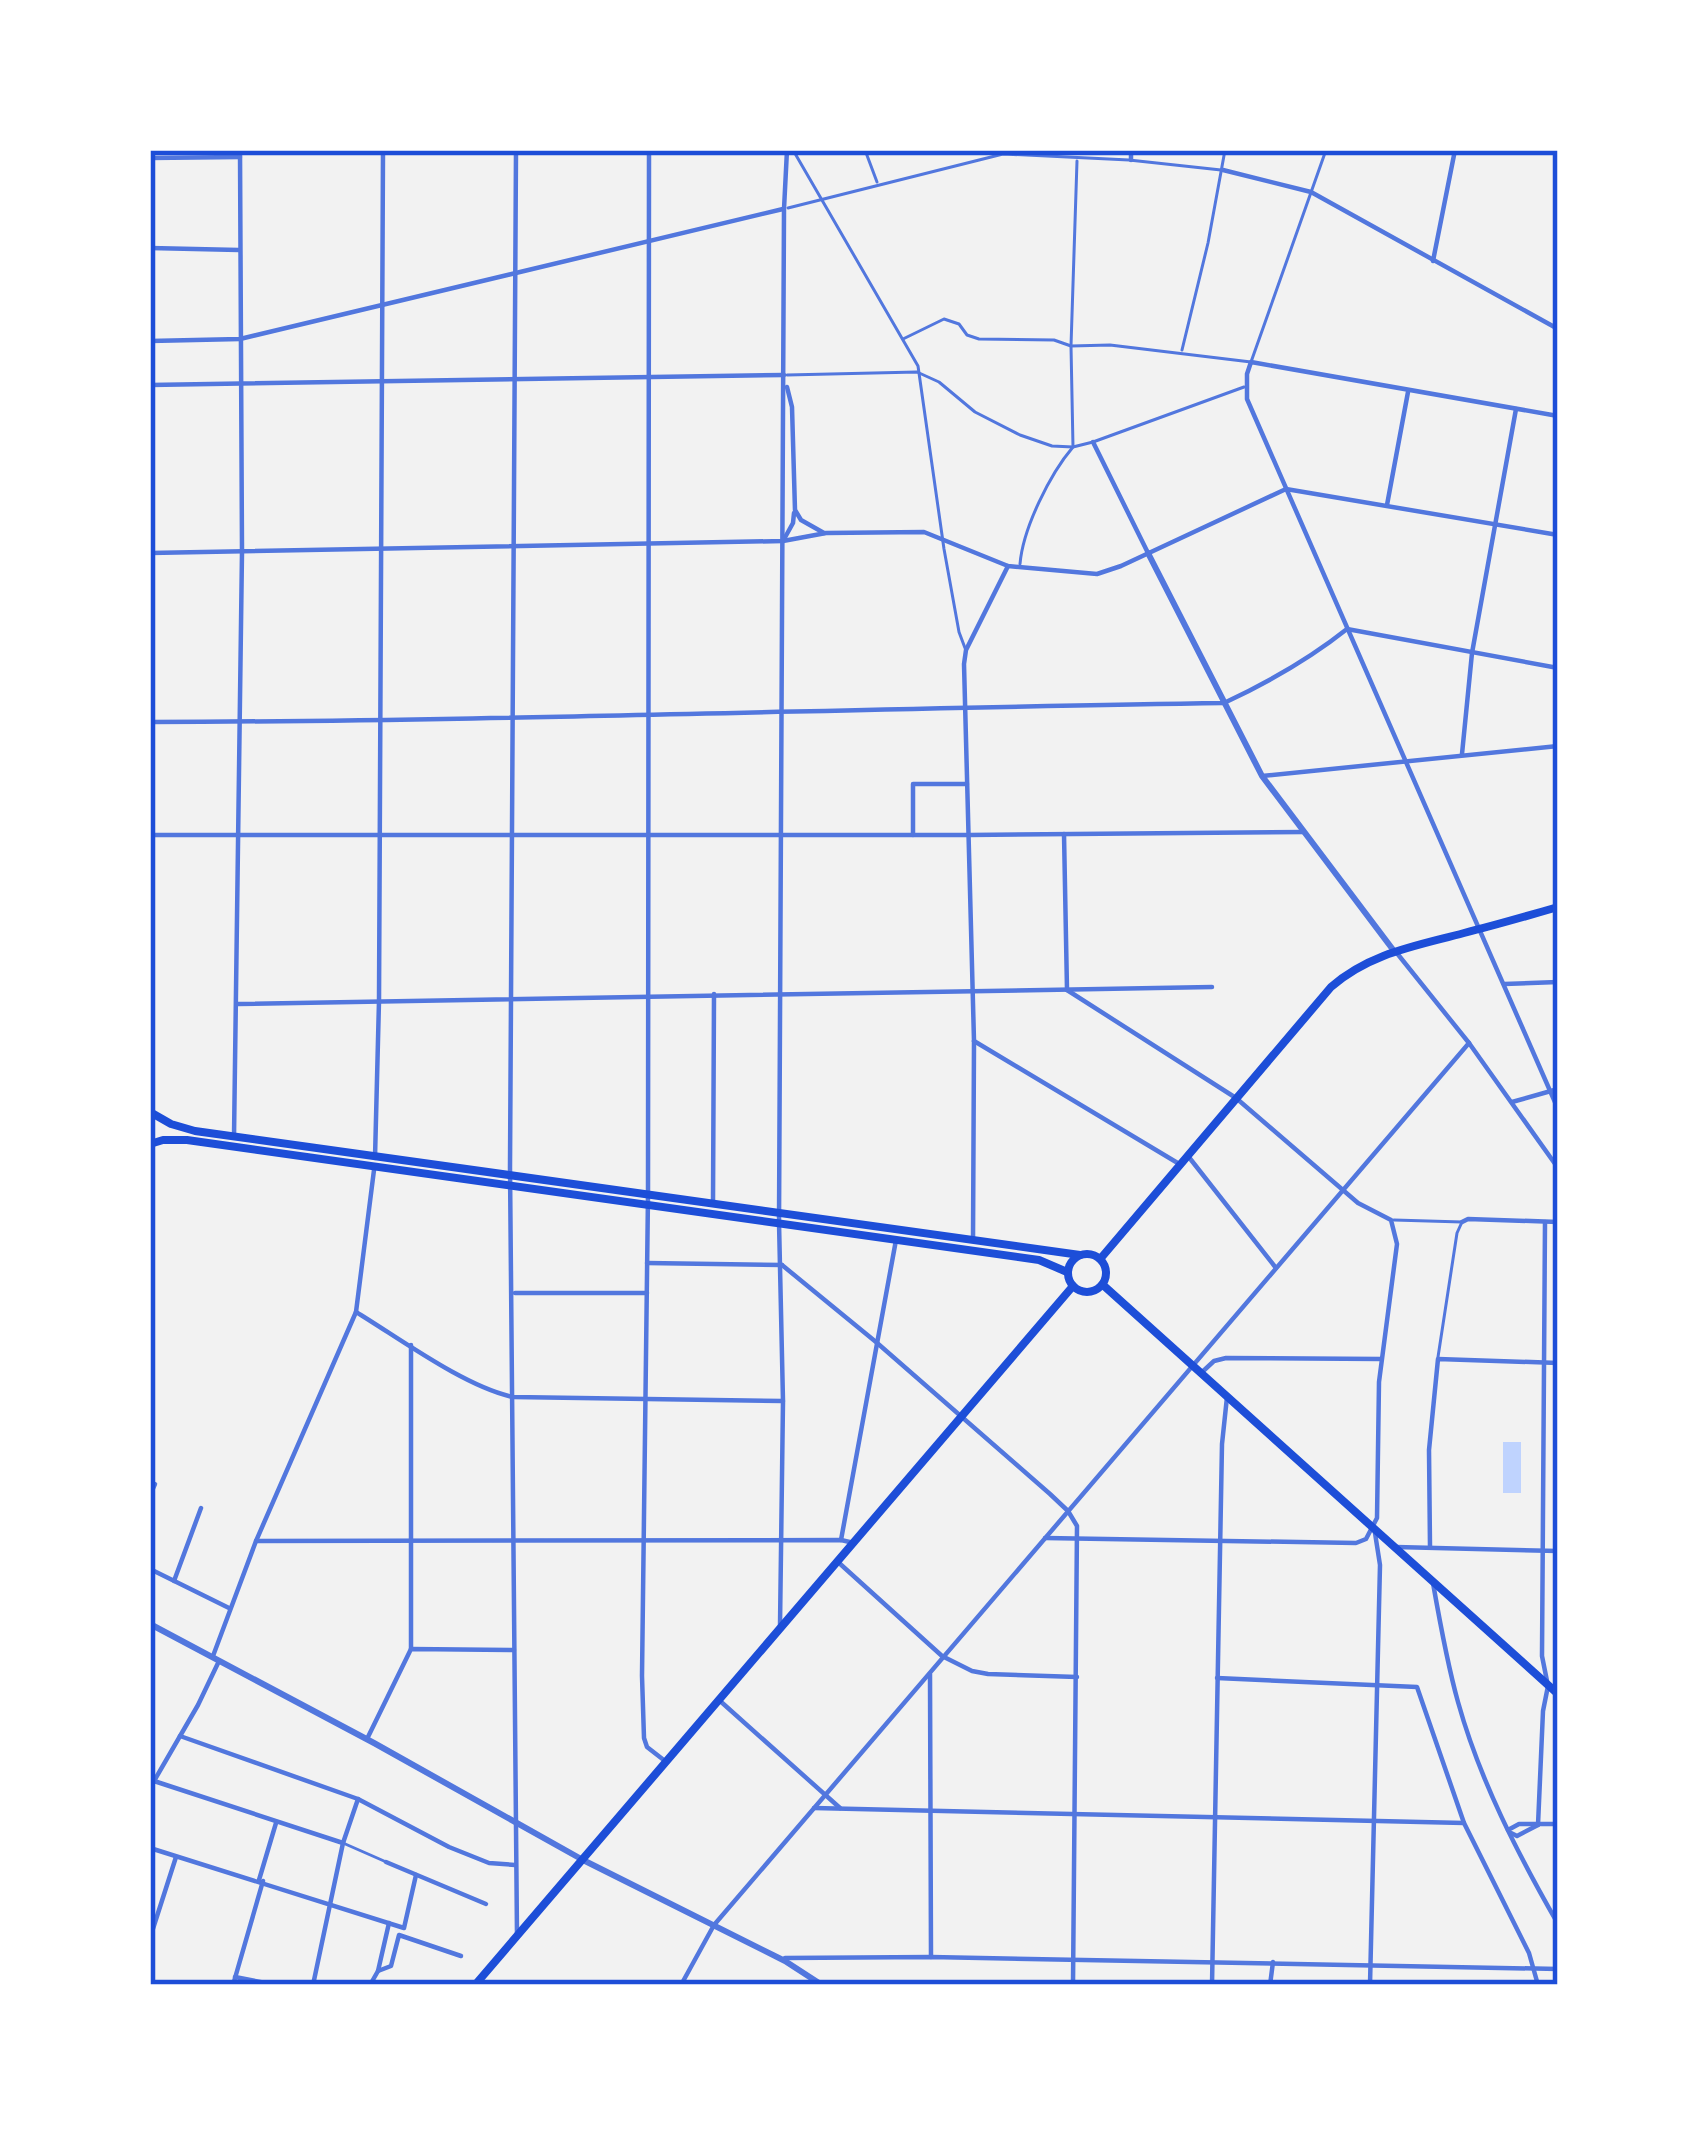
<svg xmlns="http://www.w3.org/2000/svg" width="1708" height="2135" viewBox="0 0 1708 2135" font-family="Signika,sans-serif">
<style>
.water{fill:#bfd3fe}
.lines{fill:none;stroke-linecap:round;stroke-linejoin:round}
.pedestrian{stroke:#5277de;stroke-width:3}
.minor{stroke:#5277de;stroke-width:4.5}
.tertiary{stroke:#5277de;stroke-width:6}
.secondary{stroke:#1d4ed8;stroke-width:8}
.primary{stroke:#1d4ed8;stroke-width:8}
.neatline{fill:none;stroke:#1d4ed8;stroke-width:4.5}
</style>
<rect width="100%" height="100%" fill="#f2f2f2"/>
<rect class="water" x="1503" y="1442" width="18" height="51"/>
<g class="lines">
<g class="pedestrian">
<path d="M793,150L918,366L944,549L959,632L965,648"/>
<path d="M865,150L877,182"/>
<path d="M788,208L1003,154L1129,160L1221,170"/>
<path d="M903,339L944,319L959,324L967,335L979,339L1054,340L1071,346L1110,345L1251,362L1326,150"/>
<path d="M1182,350L1208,243L1225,150"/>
<path d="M787,375L917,372L939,382L975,412L1020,435L1052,446L1073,447L1093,442L1244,387"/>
<path d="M1020,564C1023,528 1050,474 1073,447L1071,346L1077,161"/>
<path d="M1394,1220L1462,1222L1457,1233L1438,1357"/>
<path d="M343,1843L384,1861"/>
</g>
<g class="minor">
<path d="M516,150L510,1168L517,1936"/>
<path d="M649,150L648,1195L642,1676L644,1738L647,1747L665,1761"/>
<path d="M150,158L240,157"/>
<path d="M1131,160V150"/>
<path d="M1223,170L1311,192L1558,329"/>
<path d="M150,248L239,250"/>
<path d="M1433,261L1455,150"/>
<path d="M150,341L240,339L783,209"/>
<path d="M150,385L784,375"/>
<path d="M787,387L792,407L795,510L801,520L824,533"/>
<path d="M1558,416L1251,362L1247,374V399L1558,1109"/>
<path d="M1093,442L1148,553"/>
<path d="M1387,505L1408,392"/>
<path d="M783,541L793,523L794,513"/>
<path d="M150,553L783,541L826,533L924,532L1008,566L1097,574L1121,566L1286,489L1558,535"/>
<path d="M150,722C508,721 866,708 1224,703C1269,682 1308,660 1347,629L1558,668"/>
<path d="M1462,754L1472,653L1516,409"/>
<path d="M1262,776L1558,746"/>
<path d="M1064,834L1067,990"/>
<path d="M150,835H969L1304,832"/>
<path d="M913,835V784H967"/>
<path d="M1396,952L1469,1043L1558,1168"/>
<path d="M1504,984L1558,982"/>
<path d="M237,1004L1212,987"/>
<path d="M974,1041L1181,1165"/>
<path d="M1512,1102L1558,1089"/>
<path d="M234,1137L242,552L240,150"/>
<path d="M1188,1156L1276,1268"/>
<path d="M375,1158L379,1001L383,150"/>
<path d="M713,1204L714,994"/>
<path d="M1462,1222L1468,1219L1558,1222"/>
<path d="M973,1240L974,1041L964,664L966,650L1008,566"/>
<path d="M647,1263L782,1265"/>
<path d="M782,1265L876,1342L1050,1494L1068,1511L1077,1526L1073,1985"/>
<path d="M515,1293H647"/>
<path d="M356,1312C399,1338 465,1387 513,1397L783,1401"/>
<path d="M411,1345V1649"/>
<path d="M1200,1374L1214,1361L1226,1358L1381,1359"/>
<path d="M150,1495L155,1484"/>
<path d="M1045,1538L1356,1543L1366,1539L1377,1518L1379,1382L1397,1244L1391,1220L1358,1203L1236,1098L1067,990"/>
<path d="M841,1540L896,1240"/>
<path d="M256,1541L841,1540L854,1543"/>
<path d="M1396,1547L1558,1551"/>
<path d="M1430,1547L1429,1450L1438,1359L1558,1363"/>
<path d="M838,1562L942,1656L972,1671L988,1674L1077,1677"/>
<path d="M150,1569L229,1608"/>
<path d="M174,1581L201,1508"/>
<path d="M1433,1583C1440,1623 1447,1663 1458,1702C1480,1781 1518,1854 1558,1924"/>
<path d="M780,1626L783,1401L779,1222L784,209L787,150"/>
<path d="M213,1656L256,1541L356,1312L374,1170"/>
<path d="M930,1674L931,1957"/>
<path d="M1217,1678L1417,1687L1464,1823L1529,1953L1538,1985"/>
<path d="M719,1700L840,1808"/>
<path d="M180,1736L358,1799L449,1847L489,1863L515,1865"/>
<path d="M367,1739L411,1649L514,1650"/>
<path d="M154,1781L343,1843"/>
<path d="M150,1788L198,1705L219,1661"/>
<path d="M814,1808L1464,1823"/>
<path d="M1538,1825L1543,1711L1548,1686L1542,1656L1545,1222"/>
<path d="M1508,1830L1519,1824H1558"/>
<path d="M1511,1833L1517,1836L1538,1825"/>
<path d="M150,1848L404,1928L416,1875"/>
<path d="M386,1862L486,1904"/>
<path d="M259,1880L276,1823"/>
<path d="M150,1938L176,1857"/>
<path d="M785,1958L931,1957L1558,1969"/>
<path d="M378,1971L391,1966L399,1935L461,1956"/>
<path d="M235,1977L276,1985"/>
<path d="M233,1985L263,1881"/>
<path d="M313,1985L343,1843L358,1799"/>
<path d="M370,1985L378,1971L389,1923"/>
<path d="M681,1985L714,1925L1469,1043"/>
<path d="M1212,1985L1222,1444L1227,1397"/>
<path d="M1270,1985L1273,1962"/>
<path d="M1370,1985L1380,1565L1375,1533"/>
</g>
<g class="tertiary">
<path d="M1148,553L1262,776L1394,951"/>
<path d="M150,1624L374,1743L583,1860L785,1961L822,1985"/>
</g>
<g class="secondary">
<path d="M150,1112L171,1124L195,1131L1080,1255"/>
<path d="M150,1144L163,1140H187L1039,1260L1067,1272"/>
<path d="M1103,1285L1558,1694"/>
</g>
<g class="primary">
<circle cx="1087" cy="1273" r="19"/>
<path d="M1101,1258L1331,987C1370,953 1416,946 1464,933C1496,925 1527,916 1558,907"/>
<path d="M475,1985L1073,1286"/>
</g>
</g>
<rect width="1708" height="2135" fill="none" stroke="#ffffff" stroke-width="306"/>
<rect x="153" y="153" width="1402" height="1829" class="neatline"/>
</svg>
